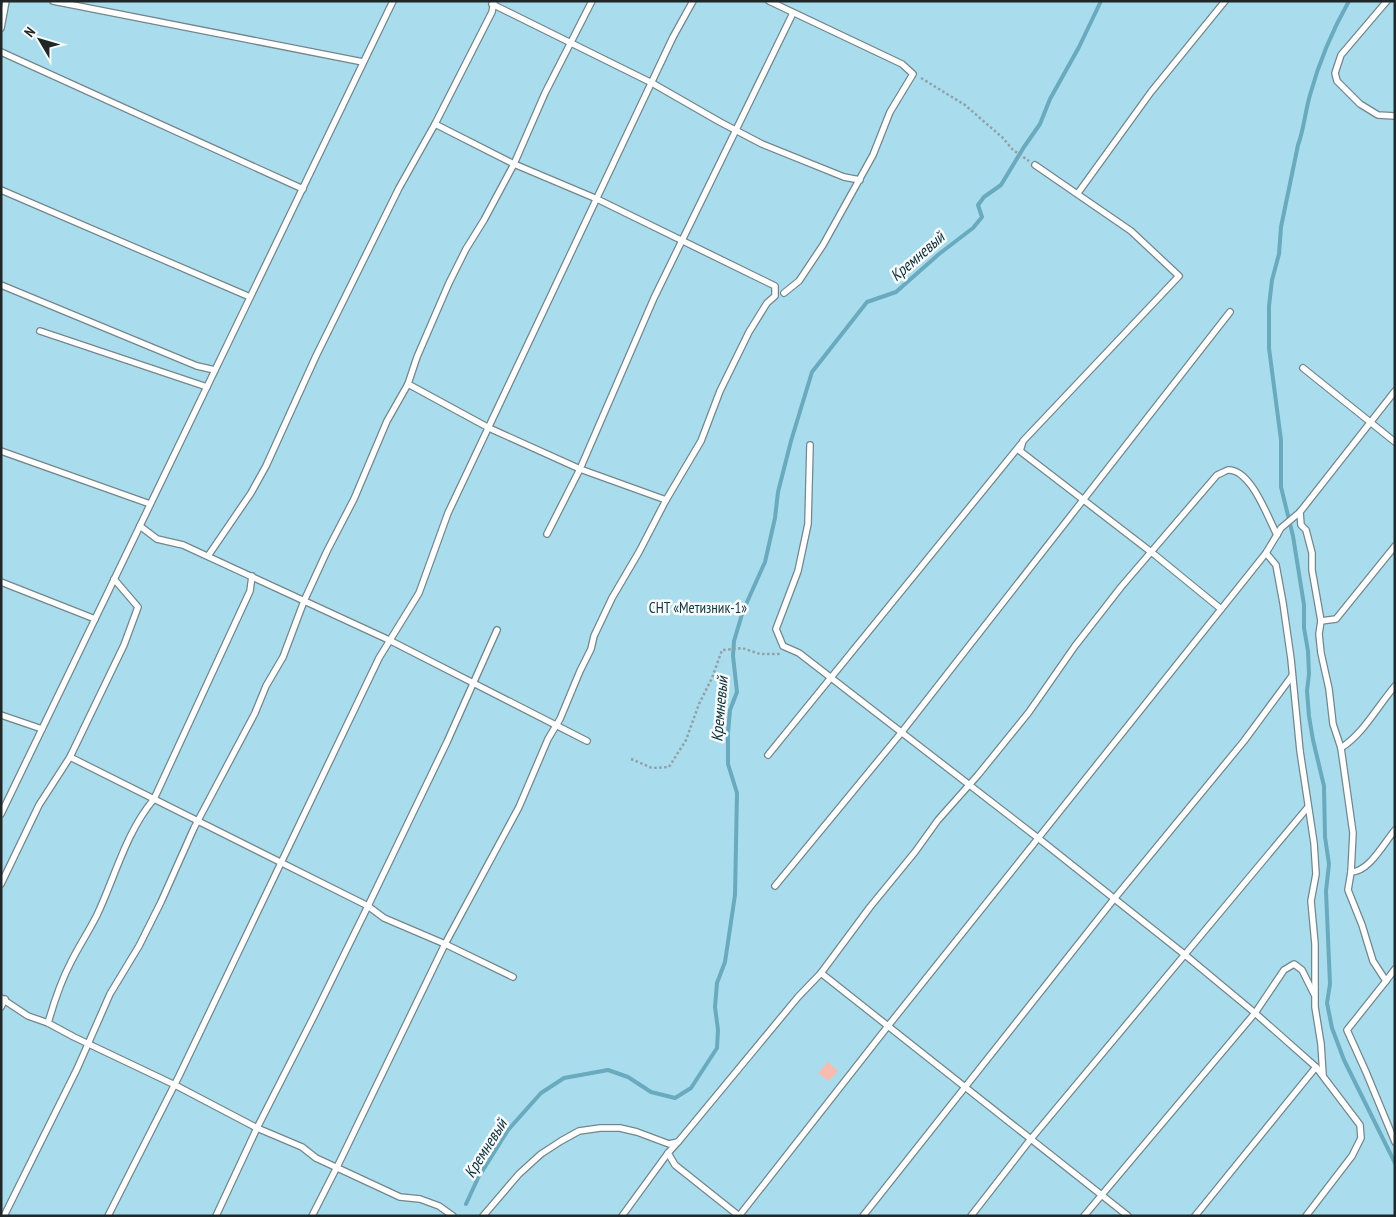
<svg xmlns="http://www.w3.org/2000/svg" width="1396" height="1217" viewBox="0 0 1396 1217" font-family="'PT Sans Narrow',sans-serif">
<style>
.green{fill:#a9dded}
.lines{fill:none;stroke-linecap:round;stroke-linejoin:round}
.stream{stroke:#69aabe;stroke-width:4}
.building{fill:#f8bbaf}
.lane-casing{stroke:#73868b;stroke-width:8}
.path{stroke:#91a0a5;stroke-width:2.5;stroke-dasharray:2.5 2.5;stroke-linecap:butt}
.lane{stroke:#fff;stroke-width:5.5}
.labels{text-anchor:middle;stroke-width:5;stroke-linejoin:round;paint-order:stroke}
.park-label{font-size:15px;fill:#15353e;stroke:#f8fcfd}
.water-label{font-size:16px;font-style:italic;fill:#0d2e37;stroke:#f8fcfd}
</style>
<rect width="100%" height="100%" fill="#def2f9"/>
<rect class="green" x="1" y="1" width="1394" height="1215"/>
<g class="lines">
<g class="stream">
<path d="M1349,1C1332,31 1319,62 1310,95C1305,112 1304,129 1298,145L1281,227L1279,254L1272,280L1269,306V348L1281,440V487L1293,536L1304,605V628L1308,651L1309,674L1307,691L1309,716L1313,740L1324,786L1325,837L1329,864L1326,891L1330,984L1327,1003L1332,1028L1344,1060L1395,1163"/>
<path d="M466,1204L478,1178L508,1130L541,1093L564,1078L608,1070L628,1077L651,1092L675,1098L691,1088L717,1048L718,1030L715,1007L717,983L725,962L735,895L737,793L728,764V733L730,710L737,692L733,656L734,641L743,611L765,562L775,518L778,492L791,441L812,372L867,302L896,292L939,254L973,228L982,217L978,205L984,197L1001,185L1024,147L1040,124L1050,99L1079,47L1101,1"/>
</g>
</g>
<path class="building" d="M828,1062L838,1071L829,1081L818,1073Z"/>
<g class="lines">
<defs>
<g id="lane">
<path d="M53,1L363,62"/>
<path d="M769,1L902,64L913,74L890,112L873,155L823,245L799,281L784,293"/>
<path d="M1387,1L1341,55L1335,73L1337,81L1360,104L1378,115L1395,116"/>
<path d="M492,4L652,83L720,122L762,144L844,177L860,180"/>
<path d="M1,28L6,1"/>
<path d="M1,52L303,189"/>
<path d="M1035,165L1131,231L1179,276L1023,441L1020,451L1155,555L1221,609"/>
<path d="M1,190L250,297"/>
<path d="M1078,193L1151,92L1225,1"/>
<path d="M1,285L197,366L215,370"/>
<path d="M40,331L207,387"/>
<path d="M1303,368L1395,442"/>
<path d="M408,384L489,428L580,469L666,500"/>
<path d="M810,445L808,524L798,571L776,629L783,646L799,653L1038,838L1184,954L1255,1013L1316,1067L1360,1125L1361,1138L1352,1156L1306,1216"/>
<path d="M1,451L150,504"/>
<path d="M1300,512L1301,525L1306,530L1312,553V570L1321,621L1319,634L1321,653L1329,689L1333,724L1341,748L1353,833L1351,872L1348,890L1362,925L1373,961L1386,981L1347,1030L1366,1072L1395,1142"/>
<path d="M140,526L157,539L183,545L389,640L587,741"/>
<path d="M547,534L580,469L654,298L793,13"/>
<path d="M1266,553L1276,565L1283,603L1291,659L1300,751L1314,843L1316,874L1311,901L1315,944V1007L1321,1044L1323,1075"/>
<path d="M208,556L251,493L266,466L316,356L399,188L435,124L492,12L494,1"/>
<path d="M1,582L95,619"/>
<path d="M1321,621L1336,619L1395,546"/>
<path d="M1,715L42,729"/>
<path d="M1341,748C1364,733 1377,707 1395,686"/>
<path d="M768,755L1021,444"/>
<path d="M70,757L368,906L384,918L445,944L513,977"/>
<path d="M1,814L393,1"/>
<path d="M1351,872C1369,872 1384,843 1395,830"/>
<path d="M1,884L39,805L70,757L124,645L138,607L114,579"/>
<path d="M775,886L901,733L1230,312"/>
<path d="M821,973L870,907L915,852L938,820L978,775L1029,712L1075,646L1121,587L1217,475C1220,474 1225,471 1228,470C1251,469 1268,518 1277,535"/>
<path d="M1386,981L1395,969"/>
<path d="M1,998L28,1016L48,1023L74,1037L175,1085L257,1128L302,1147L316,1158L400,1197L420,1199L439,1206L453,1216"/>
<path d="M1,1007L5,999"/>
<path d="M48,1023C54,1002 61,981 71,962C79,946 89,931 97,915C115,877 126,832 154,799L250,591L252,576"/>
<path d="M668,1153L675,1165L739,1216"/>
<path d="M4,1216L77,1069L110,994L139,946L161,902L194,828L255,713L266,686L283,657L304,601L327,551L354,499L387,421L408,384L417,357L449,283L466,249L484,220L514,164L545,93L592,1"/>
<path d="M108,1216L179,1076L379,658L419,593L448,513L673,37L693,1"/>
<path d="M216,1216L257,1128L313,1018L368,906L447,742L497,630"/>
<path d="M312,1216L340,1161L445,944L519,807L548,739L560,719L580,671L591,649L594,636L612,598L639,552L666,500L701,441L720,391L749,332L767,303L775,296V286L597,199L514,164L435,124"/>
<path d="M483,1216L519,1174L541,1154L561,1141L579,1131L600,1128H620L637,1132L669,1144L678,1142L798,997L821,973L1128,1216"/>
<path d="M622,1216L668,1153L678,1142"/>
<path d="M739,1216L888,1026L1266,553L1281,528L1300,512L1395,391"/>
<path d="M863,1216L1114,899L1244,741L1292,676"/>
<path d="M971,1216L1030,1140L1308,807"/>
<path d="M1084,1216L1255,1013L1284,970L1294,964L1302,970L1314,994"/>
<path d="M1195,1216L1316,1067"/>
</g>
</defs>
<use href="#lane" class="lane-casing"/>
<g class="path">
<path d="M921,78L965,105L1003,138L1013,150L1029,161"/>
<path d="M631,759L652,768L669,767L686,740L699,704L712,678L722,650L742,648L760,654H780"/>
</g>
<use href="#lane" class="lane"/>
</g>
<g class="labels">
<g class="park-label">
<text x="698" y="613">СНТ «Метизник-1»</text>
</g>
<g class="water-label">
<text transform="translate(917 256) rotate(-41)" y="6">Кремневый</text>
<text transform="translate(719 709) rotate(-85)" y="6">Кремневый</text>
<text transform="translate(485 1148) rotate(-58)" y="6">Кремневый</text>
</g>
</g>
<rect width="1396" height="1217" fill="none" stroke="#1f2729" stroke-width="5"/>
<g transform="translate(40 40) rotate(308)" stroke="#f8fcfd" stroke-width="4" paint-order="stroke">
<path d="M0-4L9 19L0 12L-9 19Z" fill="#1f2729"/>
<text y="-8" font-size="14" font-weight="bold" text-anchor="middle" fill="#1f2729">N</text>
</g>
</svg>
